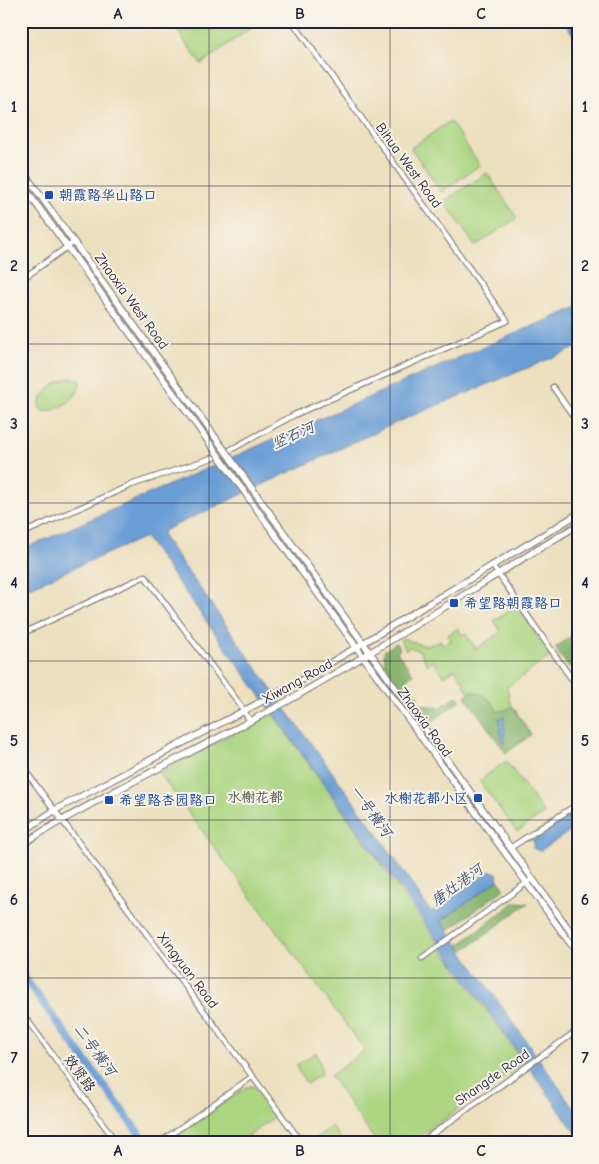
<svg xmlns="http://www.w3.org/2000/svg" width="599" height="1164" viewBox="0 0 599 1164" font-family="'Comic Neue','LXGW WenKai TC',sans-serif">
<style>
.green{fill:#abd581;stroke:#667c5e}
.forest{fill:#88b66f;stroke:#556c55}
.water{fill:#6a9ed6;stroke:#466088}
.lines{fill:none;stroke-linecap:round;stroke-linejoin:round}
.river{stroke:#6a9ed6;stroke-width:8}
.minor-casing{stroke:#88817d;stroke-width:7}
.major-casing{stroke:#88817d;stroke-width:8}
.minor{stroke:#fff;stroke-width:4.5}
.major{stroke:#fff;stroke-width:5.5}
.major-bridge-casing{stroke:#88817d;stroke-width:8;stroke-linecap:butt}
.major-bridge{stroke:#fff;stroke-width:5.5}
.grid{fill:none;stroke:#22223b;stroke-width:1;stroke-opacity:0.55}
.transit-dot{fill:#1a4fb4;stroke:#f7f3e8;stroke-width:2}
.labels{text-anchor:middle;stroke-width:4;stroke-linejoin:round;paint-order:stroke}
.street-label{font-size:14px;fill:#22223b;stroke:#f7f3e8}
.transit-label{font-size:14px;fill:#164399;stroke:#f7f3e8;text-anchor:start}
.park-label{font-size:14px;fill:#4b5850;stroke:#f7f3e8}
.water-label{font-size:15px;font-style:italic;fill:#3f5479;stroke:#f7f3e8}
.neatline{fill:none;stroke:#22223b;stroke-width:2}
.grid-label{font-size:16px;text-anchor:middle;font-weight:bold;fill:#22223b}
</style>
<rect width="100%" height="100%" fill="#f7f3e8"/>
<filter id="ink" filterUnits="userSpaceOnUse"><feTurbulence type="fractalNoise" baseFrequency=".02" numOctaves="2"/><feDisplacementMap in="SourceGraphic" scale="10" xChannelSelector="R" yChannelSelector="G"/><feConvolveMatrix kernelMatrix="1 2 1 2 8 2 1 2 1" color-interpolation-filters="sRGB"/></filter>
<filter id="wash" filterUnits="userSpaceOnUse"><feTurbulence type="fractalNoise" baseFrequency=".0096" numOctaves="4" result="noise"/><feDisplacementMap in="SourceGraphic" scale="20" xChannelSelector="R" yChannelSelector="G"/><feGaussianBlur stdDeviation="1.12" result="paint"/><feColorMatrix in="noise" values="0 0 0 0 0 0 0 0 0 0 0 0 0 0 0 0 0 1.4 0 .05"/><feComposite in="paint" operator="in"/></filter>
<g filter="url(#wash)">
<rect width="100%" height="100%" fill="#ede0bf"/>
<g class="green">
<path d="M170,21H260L201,64Z"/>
<path d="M450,121L480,165L441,192L411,148Z"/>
<path d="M487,173L517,218L475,246L444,201Z"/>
<path d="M70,378L80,380C81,398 61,409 45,412L40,409L39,404C44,390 56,381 70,378Z"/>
<path d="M517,606L551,656L507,687L510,702L531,735L488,727L465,696L469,692L464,685L465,684L455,669L444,676L433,661L427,665L420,651L410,647L406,650L400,640L403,638C418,643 426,650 440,640L444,645L451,640L448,635L458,628L462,635L465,633L476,649L501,632L494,621Z"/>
<path d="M272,713L524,1063L410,1143H377L330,1076L365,1050L159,773Z"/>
<path d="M506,761L544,813L517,832L479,781Z"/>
<path d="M316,1052L321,1067V1074L307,1084L298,1071L297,1065Z"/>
<path d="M253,1086L257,1089L277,1115L240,1143H168L246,1087Z"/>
<path d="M332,1126L344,1143H313L312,1141Z"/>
</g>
<g class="forest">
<path d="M578,631V668L577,669L568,666L555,648Z"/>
<path d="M396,643L400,649L397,652L413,674L406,679L419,697L411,702L385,664L384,651Z"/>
<path d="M472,691C485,694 491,699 497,711L506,710L512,706L531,735L506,753L465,696Z"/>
<path d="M457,696L461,700L427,725L415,708L420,704L440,708Z"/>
<path d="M578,806V812L534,840L526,839Z"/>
<path d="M498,880L503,885V890L448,930L441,921Z"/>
<path d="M515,902L528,903L463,951L459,945Z"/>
</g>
<g class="water">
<path d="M564,21H578V42Z"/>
<path d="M578,307V347L402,420L165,530L162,535L287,711L380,837L430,911H433L490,871L497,873L498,880L441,921L578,1114V1136L424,921L145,537L21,591V550L474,351Z"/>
<path d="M504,715C503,725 506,734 504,744C497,734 503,726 498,717L501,718Z"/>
<path d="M578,812V826L540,851L533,848L534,840Z"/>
</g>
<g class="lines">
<path class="river" d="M21,973L146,1143"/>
</g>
</g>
<g filter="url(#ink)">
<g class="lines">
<defs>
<g id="minor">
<path d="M21,280L74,242"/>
<path d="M553,387L578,423"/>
<path d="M21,534L131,485L221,455L294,415L507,321L292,21"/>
<path d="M492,565L578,688"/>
<path d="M21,634L145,576L238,702L250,721"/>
<path d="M21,765L302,1143"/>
<path d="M510,848L578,804"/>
<path d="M422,958L532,879"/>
<path d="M21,1019L25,1017L117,1143"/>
<path d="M159,1143L253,1076"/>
<path d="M420,1143L578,1030"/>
</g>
<g id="major">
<path d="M21,169L223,448"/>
<path d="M21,183L216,452"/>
<path d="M261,501L578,942"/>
<path d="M253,504L578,954"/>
<path d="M21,833L55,810L295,684L578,514"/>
<path d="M21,845C105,792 197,751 284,703C384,647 479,584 578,525"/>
</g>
</defs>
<use href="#minor" class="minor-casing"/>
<use href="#major" class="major-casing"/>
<use href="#minor" class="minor"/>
<use href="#major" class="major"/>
<defs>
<g id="major-bridge">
<path d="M223,448L261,501"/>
<path d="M216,452L253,504"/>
</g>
</defs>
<use href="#major-bridge" class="major-bridge-casing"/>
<use href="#major-bridge" class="major-bridge"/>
</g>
</g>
<path class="grid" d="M209,21V1143M390,21V1143M21,186H578M21,344H578M21,503H578M21,661H578M21,820H578M21,978H578"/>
<g class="transit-dot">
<rect x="44" y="190" width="10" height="10" rx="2.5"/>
<rect x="449" y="598" width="10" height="10" rx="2.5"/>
<rect x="473" y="793" width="10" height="10" rx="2.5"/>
<rect x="104" y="795" width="10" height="10" rx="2.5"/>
</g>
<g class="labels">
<g class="street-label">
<text transform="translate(409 165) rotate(54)" y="5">Bihua West Road</text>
<text transform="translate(132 301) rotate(54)" y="5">Zhaoxia West Road</text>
<text transform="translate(297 681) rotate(-29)" y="5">Xiwang Road</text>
<text transform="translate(425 722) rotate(54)" y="5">Zhaoxia Road</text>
<text transform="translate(188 970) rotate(53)" y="5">Xingyuan Road</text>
<text transform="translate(80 1073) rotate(54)" y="5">效贤路</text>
<text transform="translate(492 1077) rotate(-35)" y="5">Shangde Road</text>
</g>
<g class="transit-label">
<text x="59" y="200">朝霞路华山路口</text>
<text x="464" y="608">希望路朝霞路口</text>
<text x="468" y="803" text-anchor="end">水榭花都小区</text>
<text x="119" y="805">希望路杏园路口</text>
</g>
<g class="park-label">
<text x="255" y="802">水榭花都</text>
</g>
<g class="water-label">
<text transform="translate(293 435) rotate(-24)" y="5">竖石河</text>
<text transform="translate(371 811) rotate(54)" y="5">一号横河</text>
<text transform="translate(457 885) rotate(-36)" y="5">唐灶港河</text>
<text transform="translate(95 1050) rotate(54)" y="5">二号横河</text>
</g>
</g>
<rect width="599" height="1164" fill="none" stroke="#f7f3e8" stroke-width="55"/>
<rect x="28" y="28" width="544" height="1108" class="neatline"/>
<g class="grid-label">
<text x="118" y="19">A</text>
<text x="300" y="19">B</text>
<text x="481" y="19">C</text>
<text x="14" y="112">1</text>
<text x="585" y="112">1</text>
<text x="14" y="271">2</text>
<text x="585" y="271">2</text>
<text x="14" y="429">3</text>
<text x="585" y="429">3</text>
<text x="14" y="588">4</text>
<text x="585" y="588">4</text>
<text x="14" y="746">5</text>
<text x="585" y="746">5</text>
<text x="14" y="905">6</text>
<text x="585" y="905">6</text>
<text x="14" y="1063">7</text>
<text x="585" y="1063">7</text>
<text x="118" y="1156">A</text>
<text x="300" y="1156">B</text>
<text x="481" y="1156">C</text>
</g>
</svg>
